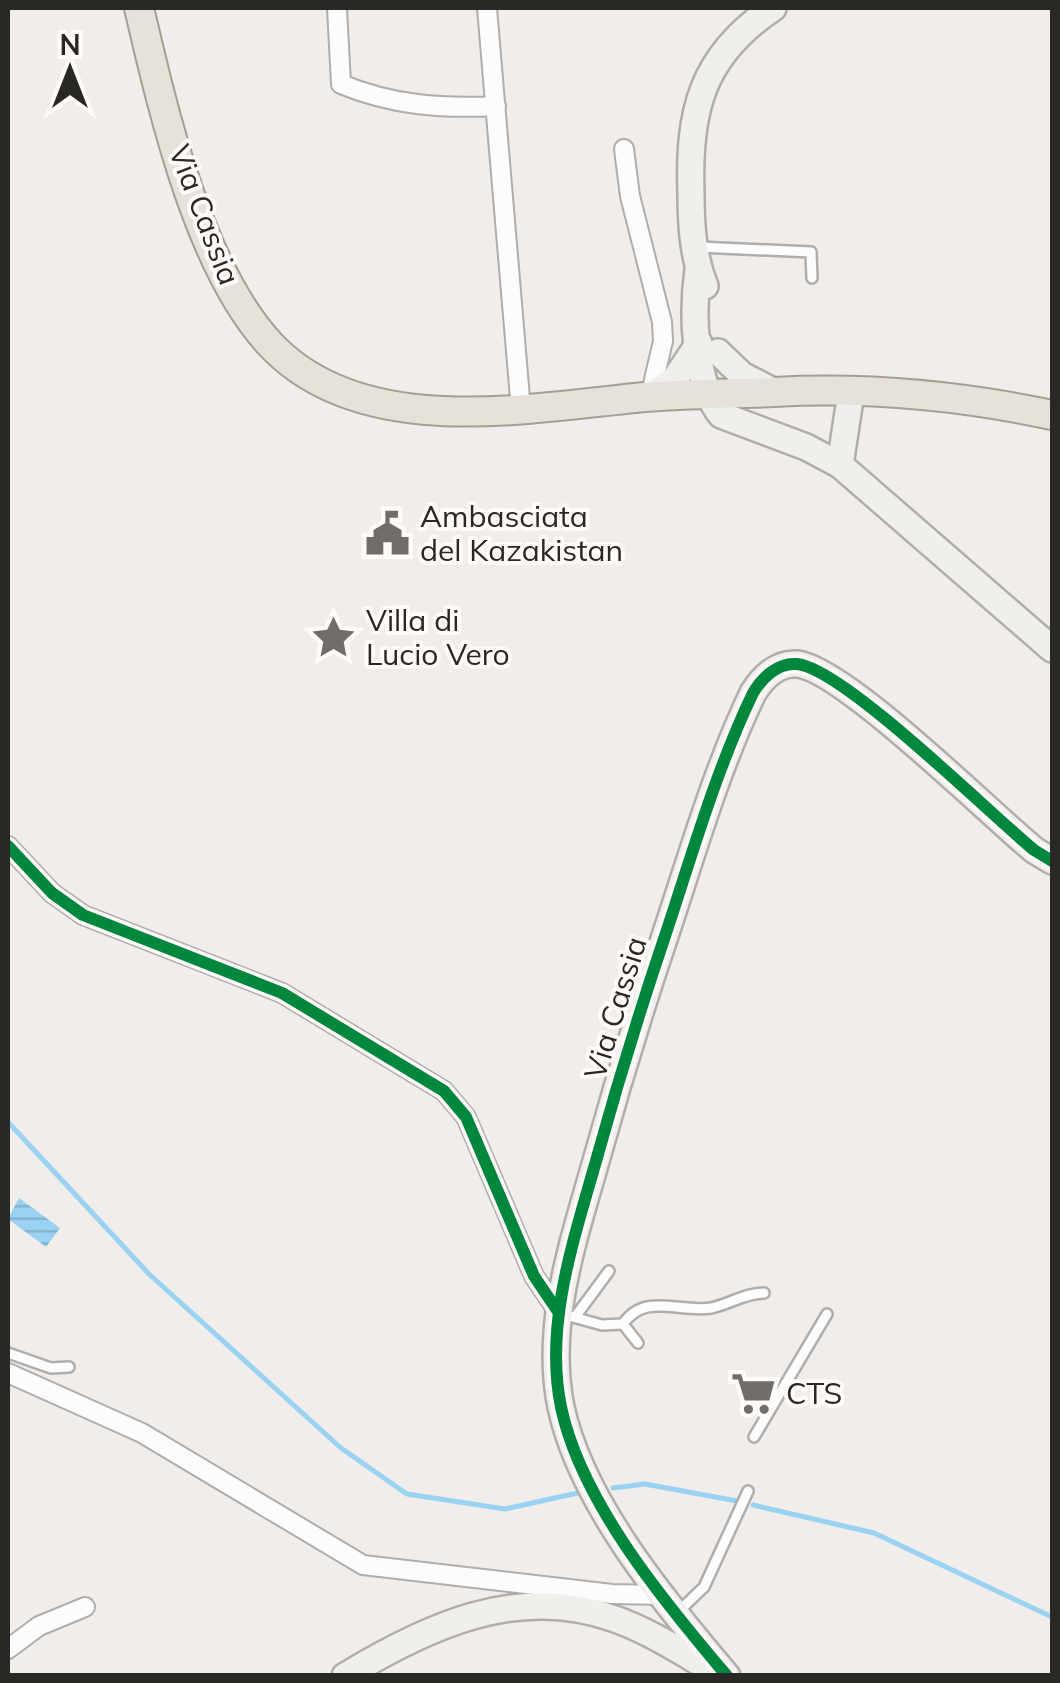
<svg xmlns="http://www.w3.org/2000/svg" width="1060" height="1683" viewBox="0 0 1060 1683" font-family="Mulish,sans-serif">
<style>
.water{fill:url(#water-rules)}
.lines{fill:none;stroke-linecap:round;stroke-linejoin:round}
.stream{stroke:#99d2f2;stroke-width:5}
.lane-casing{stroke:#b0adab;stroke-width:14}
.street-casing{stroke:#b0adab;stroke-width:22}
.secondary-casing{stroke:#b0adab;stroke-width:30}
.primary-casing{stroke:#a79e93;stroke-width:32}
.lane{stroke:#fdfcfc;stroke-width:9}
.street{stroke:#fdfcfc;stroke-width:18}
.secondary{stroke:#f1efec;stroke-width:25}
.primary{stroke:#e6e1db;stroke-width:28}
.cycleway-casing{stroke:#fefbf9;stroke-width:19}
.cycleway{stroke:#00873e;stroke-width:12}
.labels{text-anchor:middle;stroke-width:8;stroke-linejoin:round;paint-order:stroke}
.street-label{font-size:30px;fill:#2a2825;stroke:#fefbf9}
.poi-label{font-size:30px;fill:#2a2825;stroke:#fefbf9;text-anchor:start}
</style>
<defs>
<pattern id="water-rules" width="6" height="5" patternUnits="userSpaceOnUse" patternTransform="scale(2.5)"><rect width="6" height="5" fill="#99d2f2"/><path d="M0 2.5h6" fill="none" stroke="#84b4cf"/></pattern>
</defs>
<rect width="100%" height="100%" fill="#f1edea"/>
<path class="water" d="M19,1198L60,1228L46,1247L8,1219Z"/>
<g class="lines">
<g class="stream">
<path d="M8,1122L149,1274L341,1448L407,1494L505,1509L582,1492"/>
<path d="M613,1488L645,1484L737,1501"/>
<path d="M753,1505L874,1533L1052,1617"/>
</g>
<defs>
<g id="lane">
<path d="M698,247L811,252L812,278"/>
<path d="M562,1314L602,1325L623,1324L638,1343"/>
<path d="M575,1317L609,1271"/>
<path d="M623,1324C645,1292 679,1313 711,1308C730,1304 745,1293 764,1293"/>
<path d="M8,1353L51,1368L69,1367"/>
<path d="M754,1437L827,1314"/>
<path d="M678,1612L704,1587L748,1491"/>
</g>
<g id="street">
<path d="M337,8L341,84C391,105 442,109 496,106"/>
<path d="M487,8L521,410"/>
<path d="M624,149L630,196L662,322L663,341L650,397"/>
<path d="M8,846L52,893L83,915L282,993L444,1091L466,1117L534,1276L559,1313"/>
<path d="M8,1373L142,1433L363,1565L612,1594L662,1595"/>
<path d="M8,1649L39,1626L85,1607"/>
</g>
<g id="secondary">
<path d="M698,270C692,312 693,380 721,415L806,447L840,465L1052,649"/>
<path d="M705,286C693,257 691,225 691,194C688,112 701,56 773,8"/>
<path d="M718,352L742,375L775,392"/>
<path d="M650,397L675,379L699,343"/>
<path d="M840,465L851,393"/>
<path d="M345,1676C426,1627 517,1584 612,1618C648,1630 681,1652 714,1671"/>
<path d="M727,1676C665,1603 581,1502 561,1407C544,1325 574,1239 596,1161C617,1085 640,1010 665,936C692,855 716,770 753,693C762,678 777,663 796,664C841,666 990,814 1034,850L1052,861"/>
</g>
<path id="primary" d="M139,8C163,110 198,265 269,343C360,442 529,408 645,397C688,393 731,394 774,392C867,387 962,396 1052,415"/>
</defs>
<use href="#lane" class="lane-casing"/>
<use href="#street" class="street-casing"/>
<use href="#secondary" class="secondary-casing"/>
<use href="#primary" class="primary-casing"/>
<use href="#lane" class="lane"/>
<use href="#street" class="street"/>
<use href="#secondary" class="secondary"/>
<use href="#primary" class="primary"/>
<defs>
<g id="cycleway">
<path d="M8,846L52,893L83,915L282,993L444,1091L466,1117L534,1276L559,1313"/>
<path d="M727,1676C665,1603 581,1502 561,1407C544,1325 574,1239 596,1161C617,1085 640,1010 665,936C692,855 716,770 753,693C762,678 777,663 796,664C841,666 990,814 1034,850L1052,861"/>
</g>
</defs>
<use href="#cycleway" class="cycleway-casing"/>
<use href="#cycleway" class="cycleway"/>
</g>
<defs>
<symbol id="civic-bare" viewBox="-9 -9 18 18"><path d="M-.6-6.5H3V-4.5H.6V-3L4-1V1h2V6H-6V1h2V-1L-.6-3ZM-1.2 2.5V6h2.4V2.5Z" fill="#706d6a" stroke="#fefbf9" stroke-width="2.5" paint-order="stroke"/></symbol>
<symbol id="sight-bare" viewBox="-9 -9 18 18"><path d="M0-6L1.8-2.2L6-1.7L2.9 1.2L3.7 5.4L0 3.3L-3.7 5.4L-2.9 1.2L-6-1.7L-1.8-2.2Z" fill="#706d6a" stroke="#fefbf9" stroke-width="2.5" paint-order="stroke"/></symbol>
<symbol id="supermarket-bare" viewBox="-9 -9 18 18"><path d="M-6-5.5h2.5l.6 2H6L4.5 2H-2.5L-4.4-4H-6ZM-1.5 3.2a1.3 1.3 0 1 0 .1 0ZM3 3.2a1.3 1.3 0 1 0 .1 0Z" fill="#706d6a" stroke="#fefbf9" stroke-width="2.5" paint-order="stroke"/></symbol>
</defs>
<g fill-rule="evenodd">
<use href="#civic-bare" x="356" y="502" width="63" height="63"/>
<use href="#sight-bare" x="302" y="606" width="63" height="63"/>
<use href="#supermarket-bare" x="722" y="1362" width="63" height="63"/>
</g>
<g class="labels">
<g class="street-label">
<text transform="translate(204 215) rotate(69)" y="10">Via Cassia</text>
<text transform="translate(616 1008) rotate(-73)" y="10">Via Cassia</text>
</g>
<g class="poi-label">
<text x="420" y="527">Ambasciata<tspan x="420" dy="34">del Kazakistan</tspan></text>
<text x="366" y="631">Villa di<tspan x="366" dy="34">Lucio Vero</tspan></text>
<text x="786" y="1404">CTS</text>
</g>
</g>
<rect width="1060" height="1683" fill="none" stroke="#2a2825" stroke-width="20"/>
<g transform="translate(70 70)" stroke="#fefbf9" stroke-width="8" paint-order="stroke">
<path d="M0-8L18 38L0 25L-18 38Z" fill="#2a2825"/>
<text y="-15" font-size="28" font-weight="bold" text-anchor="middle" fill="#2a2825">N</text>
</g>
</svg>
